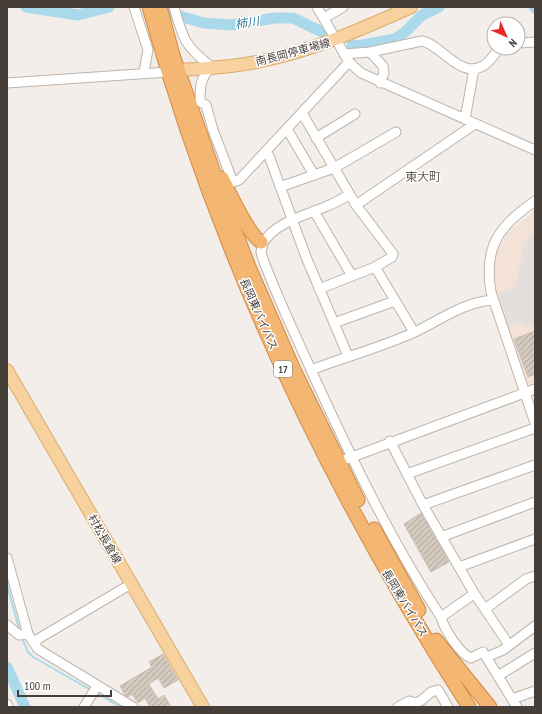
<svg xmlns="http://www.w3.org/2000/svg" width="542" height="714" viewBox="0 0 542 714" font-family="'PT Sans Narrow','Noto Sans JP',sans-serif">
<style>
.commercial{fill:#f3e2d5}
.parking{fill:#e2dfdd}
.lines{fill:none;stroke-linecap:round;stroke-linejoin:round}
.stream{stroke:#a9d9eb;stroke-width:2}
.river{stroke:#a9d9eb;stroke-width:11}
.building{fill:url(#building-hatch);stroke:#cebfb2}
.minor-casing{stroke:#beb5ac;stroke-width:11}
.major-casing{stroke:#dbab6e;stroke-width:14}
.highway-casing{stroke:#d28a43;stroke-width:15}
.minor{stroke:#fff;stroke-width:9}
.major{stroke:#f7d19e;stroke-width:12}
.highway{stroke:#f3b773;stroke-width:13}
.labels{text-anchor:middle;stroke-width:3;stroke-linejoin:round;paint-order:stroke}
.shield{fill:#fff;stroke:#7e7874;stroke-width:1}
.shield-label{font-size:10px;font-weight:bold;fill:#463e38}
.street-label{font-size:11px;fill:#463e38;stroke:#fff}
.water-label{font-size:12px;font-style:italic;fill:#347e9b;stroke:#fff}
.neighbourhood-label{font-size:12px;fill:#685b4f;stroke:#fff}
</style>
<defs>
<pattern id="building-hatch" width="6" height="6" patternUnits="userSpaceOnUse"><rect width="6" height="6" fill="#d4c9bf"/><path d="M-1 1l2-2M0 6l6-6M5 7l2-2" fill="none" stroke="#aea59c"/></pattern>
</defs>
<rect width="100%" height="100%" fill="#f3eee9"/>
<path class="commercial" d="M535,210V382L528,385L494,286L493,274L497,252L508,233Z"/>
<path class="parking" d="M535,233V322L524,327L522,322L508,326L499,293L515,287L525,242Z"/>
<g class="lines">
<g class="stream">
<path d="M7,585L20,632"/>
<path d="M22,638L28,652L33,657L91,690"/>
<path d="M95,692L120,707"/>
</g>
<g class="river">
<path d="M26,7L78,15L109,7"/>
<path d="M534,7L535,8"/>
<path d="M169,13L204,23L231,25L275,18H293L322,32"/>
<path d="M352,45L358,46L395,39L405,32L422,15L439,7"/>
<path d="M7,667L25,707"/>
</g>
</g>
<g class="building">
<path d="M535,331V374L528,377L514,339Z"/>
<path d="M421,513L449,562L431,572L404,524Z"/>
<path d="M163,654L178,680L164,688L158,678L149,684L158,699L164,695L170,705L165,707H150L145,698L138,703L132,694L128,697L125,695L120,686L152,667L149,662Z"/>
</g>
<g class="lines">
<defs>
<g id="minor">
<path d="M134,7L148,50L144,72"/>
<path d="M174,7C183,39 185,47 212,67C200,77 200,87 200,102L206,105L213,130L233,182L239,180L349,62"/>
<path d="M317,7L349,62L361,73L535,150"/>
<path d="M324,18L343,7"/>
<path d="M518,43L535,42"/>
<path d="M370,52L383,66L384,73L380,83"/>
<path d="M344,54L370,52L422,41C442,45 460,79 483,66C490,62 494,54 500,48"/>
<path d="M7,83L168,72"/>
<path d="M302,113L356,205L393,254L392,257L375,267L319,289"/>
<path d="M465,119L474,69"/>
<path d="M287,129L314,175"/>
<path d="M316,138L355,114"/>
<path d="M265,152L269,156L306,257L348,356"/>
<path d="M280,187L334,168L396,132"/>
<path d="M535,201C500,225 483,246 491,292L535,423"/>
<path d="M356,205L475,124"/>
<path d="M314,211L352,276"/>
<path d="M261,242L263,243L261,252L263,259C277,297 295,334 311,370C350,455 390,540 441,617C444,629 460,654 471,658L483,652L517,707"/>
<path d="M263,243C275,222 307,215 327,206C335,203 342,199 349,195"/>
<path d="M375,267L414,332"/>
<path d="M334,323L395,301"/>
<path d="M311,370C345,357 382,347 415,332C440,320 464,302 493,300"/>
<path d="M390,441L423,505L474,593L509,645"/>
<path d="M344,460L535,389"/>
<path d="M407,474L535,428"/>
<path d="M423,505L535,465"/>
<path d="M441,537L535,502"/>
<path d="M7,558L28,634L38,649L133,707"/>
<path d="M459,567L535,539"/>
<path d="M485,609L526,579L535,576"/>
<path d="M441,617L474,594"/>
<path d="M7,625L19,635L28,634"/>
<path d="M33,642L131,584"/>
<path d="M487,657L503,650L535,626"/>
<path d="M498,676L535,653"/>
<path d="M512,699L535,691"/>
<path d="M7,704L8,707"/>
<path d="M84,707L97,686"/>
<path d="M398,707L409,701L416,703L422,700L431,692L438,690L448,707"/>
</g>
<g id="major">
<path d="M169,71C201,68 234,68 266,60C317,49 364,28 411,7"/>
<path d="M7,370L203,707"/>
</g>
<g id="highway">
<path d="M149,7C218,255 330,491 469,707"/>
<path d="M160,7L173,55L222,196L249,267L294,370L358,500"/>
<path d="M222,178C230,193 248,234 261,242"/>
<path d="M374,529L419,610"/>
<path d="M436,640L490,707"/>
</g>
</defs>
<use href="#minor" class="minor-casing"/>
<use href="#major" class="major-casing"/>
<use href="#highway" class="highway-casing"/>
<use href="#minor" class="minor"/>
<use href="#major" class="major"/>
<use href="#highway" class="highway"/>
</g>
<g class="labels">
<rect class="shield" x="274" y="361" width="18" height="16" rx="3"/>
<g class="shield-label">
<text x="283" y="373">17</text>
</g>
<g class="street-label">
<text transform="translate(293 52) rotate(-15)" y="4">南長岡停車場線</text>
<text transform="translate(259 314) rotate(66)" y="4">長岡東バイパス</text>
<text transform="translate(105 539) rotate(60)" y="4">村松長倉線</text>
<text transform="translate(405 603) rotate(59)" y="4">長岡東バイパス</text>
</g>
<g class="water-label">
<text transform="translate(247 23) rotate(-9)" y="4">柿川</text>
</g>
<g class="neighbourhood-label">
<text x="423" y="181">東大町</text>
</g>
</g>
<rect width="542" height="714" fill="none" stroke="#463e38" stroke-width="16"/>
<g transform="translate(506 36) rotate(135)"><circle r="19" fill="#ffffff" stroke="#b5b2af"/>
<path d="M0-3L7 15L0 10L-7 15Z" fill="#ea2a28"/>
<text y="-6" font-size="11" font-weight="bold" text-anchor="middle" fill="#463e38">N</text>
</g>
<path d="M18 690v6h93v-6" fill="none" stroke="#463e38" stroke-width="2"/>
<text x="24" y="690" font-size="12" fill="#463e38" stroke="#ffffff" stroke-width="3" paint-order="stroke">100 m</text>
</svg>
